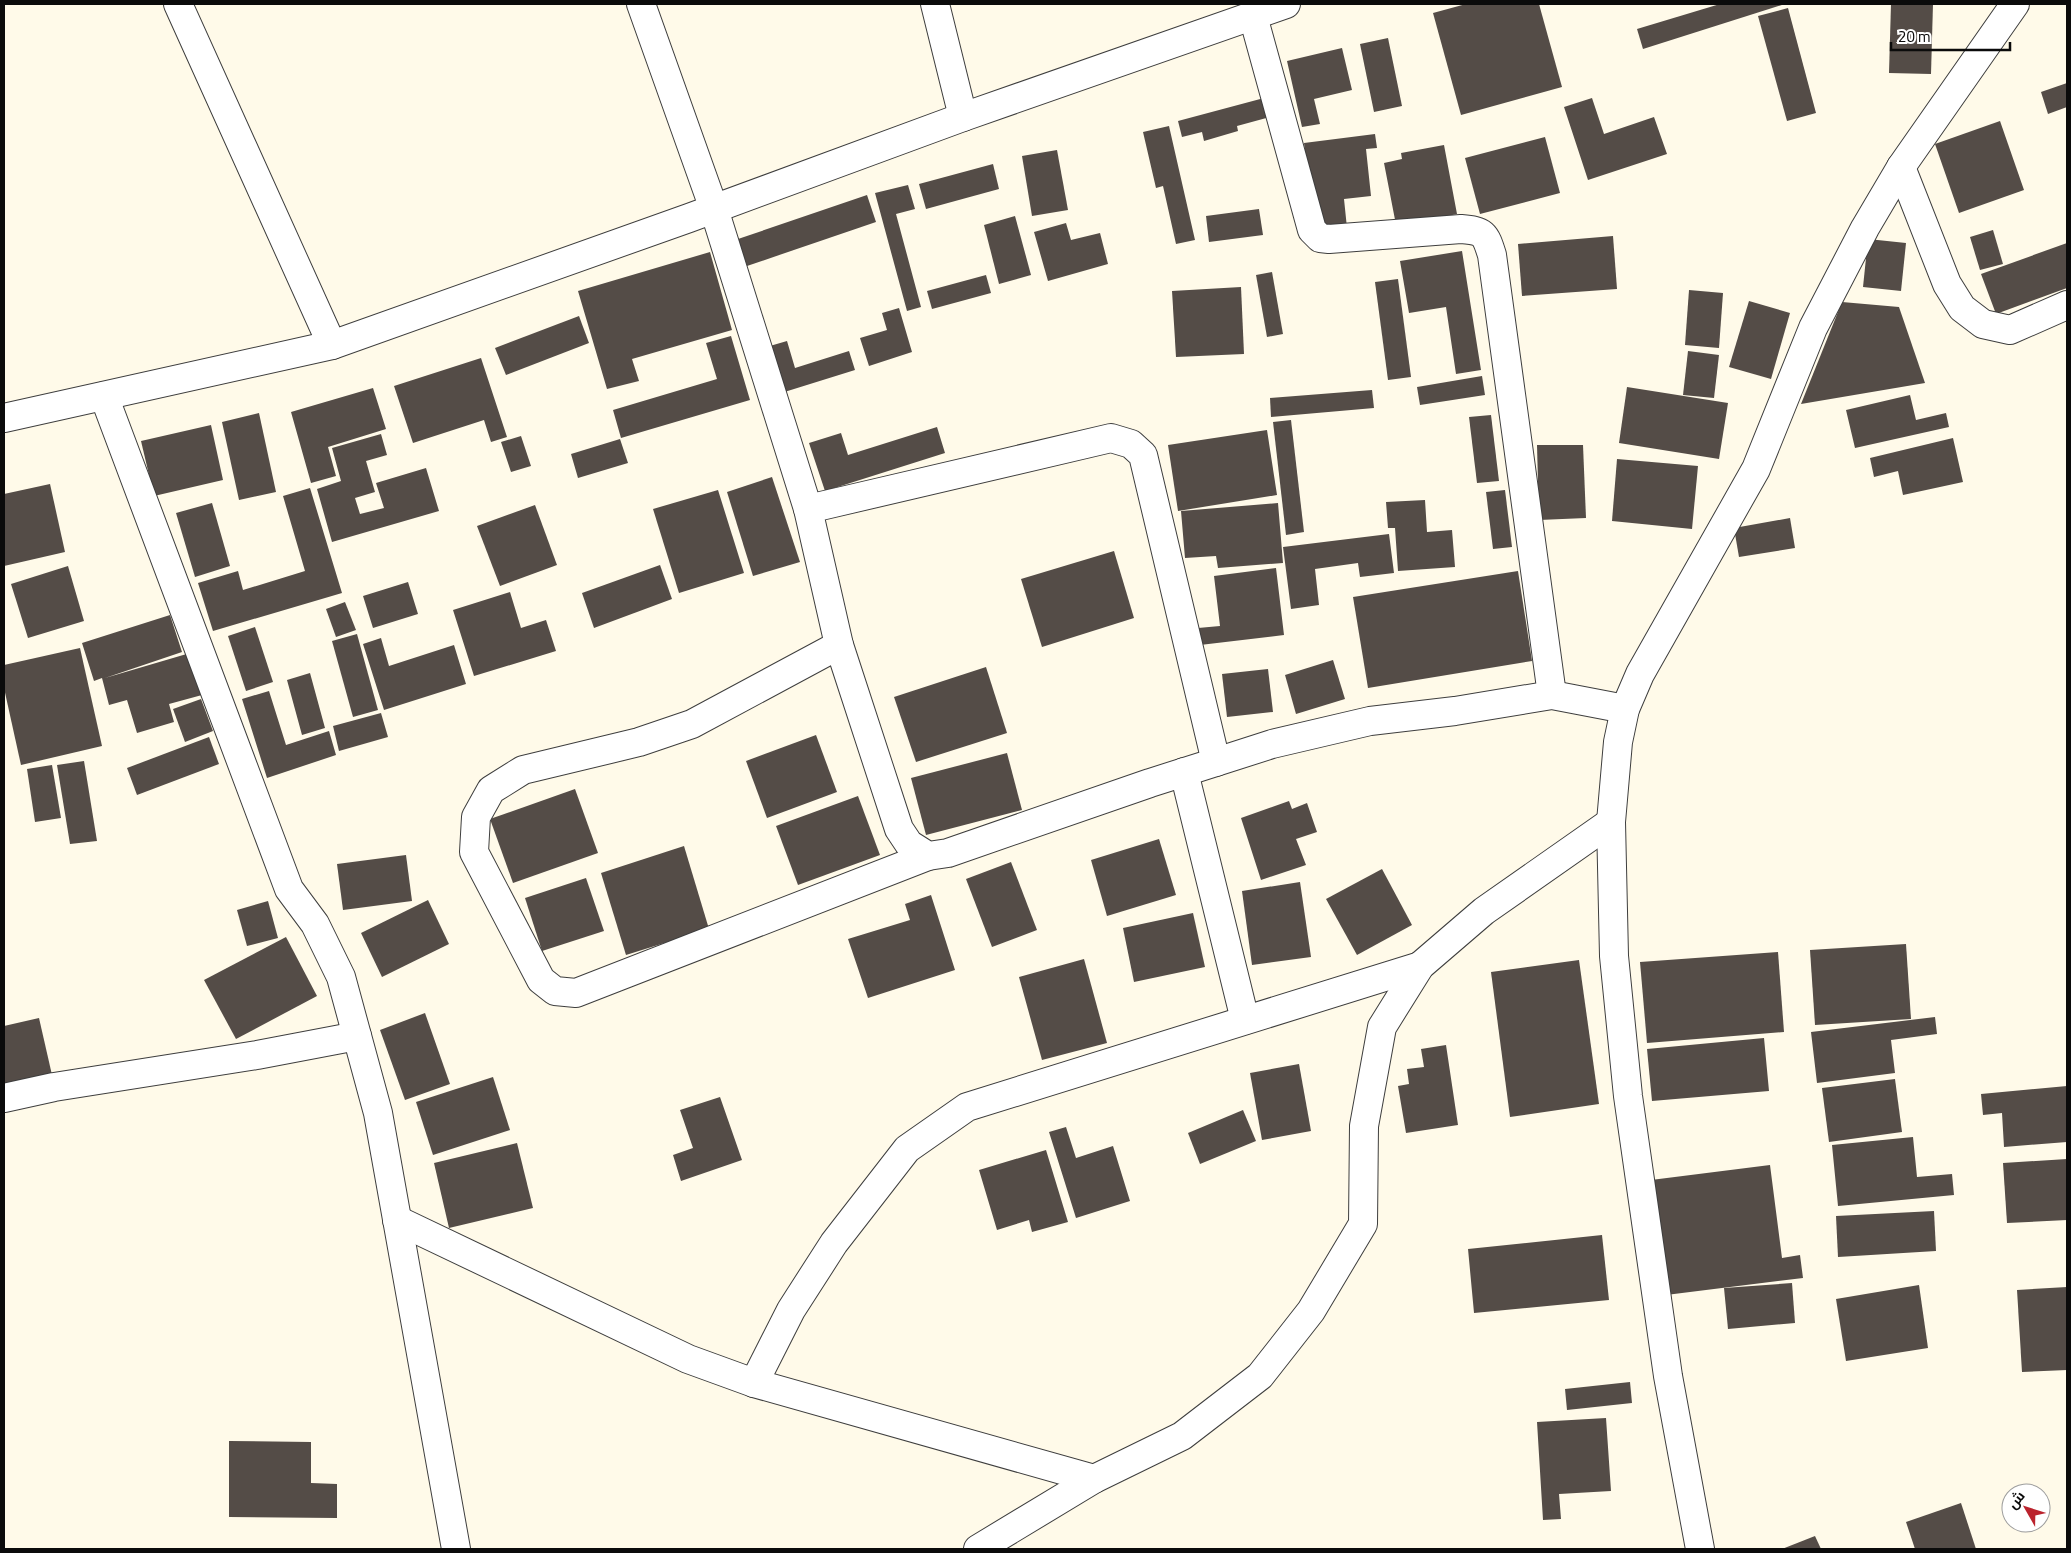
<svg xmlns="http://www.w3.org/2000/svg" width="2071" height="1553" viewBox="0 0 2071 1553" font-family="Georgia,Cairo,serif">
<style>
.building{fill:#544c47}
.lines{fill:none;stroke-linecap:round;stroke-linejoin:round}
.minor-casing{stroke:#3e3e3e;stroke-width:30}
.minor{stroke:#fff;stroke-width:28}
</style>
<rect width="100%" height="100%" fill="#fffae9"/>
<g class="building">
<path d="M1466,4H1539L1562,87L1461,115L1433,13Z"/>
<path d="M1720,4H1785L1643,49L1637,29Z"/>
<path d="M1891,4H1933L1931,74L1889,73Z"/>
<path d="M1788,8L1816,113L1787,121L1758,16Z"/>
<path d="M1388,38L1402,106L1374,112L1360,44Z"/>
<path d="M1342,48L1352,90L1314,99L1320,124L1302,127L1287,61Z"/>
<path d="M2067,83V107L2048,114L2041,92Z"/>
<path d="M1264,98L1270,117L1237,126L1238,131L1204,141L1202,132L1182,137L1178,121Z"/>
<path d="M1592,98L1604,134L1654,117L1667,154L1588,180L1564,107Z"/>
<path d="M2000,121L2024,190L1959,213L1935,144Z"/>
<path d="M1169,126L1195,240L1176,244L1163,186L1156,188L1143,132Z"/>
<path d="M1375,134L1377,148L1366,149L1371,196L1344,199L1347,228L1314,231L1304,143Z"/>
<path d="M1545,137L1560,193L1480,214L1465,158Z"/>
<path d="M1444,145L1457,214L1423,221L1397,230L1384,163L1402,159L1401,153Z"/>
<path d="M1057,150L1068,210L1032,216L1022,156Z"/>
<path d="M993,164L999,189L926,209L919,184Z"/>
<path d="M908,185L915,209L896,214L921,307L907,311L875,193Z"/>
<path d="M867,195L876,222L747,266L738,239Z"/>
<path d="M1259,209L1263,235L1209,242L1206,216Z"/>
<path d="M1015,216L1031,275L999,284L984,225Z"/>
<path d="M1066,223L1071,240L1100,233L1108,264L1048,281L1034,232Z"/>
<path d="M1993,230L2003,264L1980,270L1970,237Z"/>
<path d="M1613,236L1617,289L1522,296L1518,244Z"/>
<path d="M1868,239L1906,243L1901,291L1863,287Z"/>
<path d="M2067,243V288L1996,314L1981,274Z"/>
<path d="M1462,251L1481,370L1456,374L1446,307L1409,313L1400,261Z"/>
<path d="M710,252L732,330L632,359L639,381L607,389L578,291Z"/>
<path d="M1272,272L1283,334L1267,337L1256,275Z"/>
<path d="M986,275L991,293L932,309L927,291Z"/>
<path d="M1398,279L1411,377L1388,380L1375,282Z"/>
<path d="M1241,287L1244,354L1176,357L1172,291Z"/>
<path d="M1689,290L1723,293L1719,348L1685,345Z"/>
<path d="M1749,301L1790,313L1771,379L1729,367Z"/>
<path d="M1842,302L1899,307L1925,383L1801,404Z"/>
<path d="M899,308L912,352L869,366L860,338L887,330L882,313Z"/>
<path d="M579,316L589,343L506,375L495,348Z"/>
<path d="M731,336L750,400L621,438L613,410L717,379L706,343Z"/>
<path d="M787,341L795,368L849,351L855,370L778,394L763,348Z"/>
<path d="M1688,351L1719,355L1714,398L1683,395Z"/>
<path d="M481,358L507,437L491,442L484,420L413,443L394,386Z"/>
<path d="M1482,376L1485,395L1420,405L1417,387Z"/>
<path d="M1627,387L1728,403L1719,459L1619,443Z"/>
<path d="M373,388L386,429L328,447L336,476L311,483L291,412Z"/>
<path d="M1372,390L1374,408L1271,417L1270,398Z"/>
<path d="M1910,395L1916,420L1946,413L1949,427L1855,448L1846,410Z"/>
<path d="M259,413L276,492L239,500L222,422Z"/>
<path d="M1491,415L1499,481L1477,483L1469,417Z"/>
<path d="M1291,420L1304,532L1286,535L1273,422Z"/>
<path d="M211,425L223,480L154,496L141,441Z"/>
<path d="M937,427L945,453L825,491L809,443L841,433L848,455Z"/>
<path d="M1267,430L1277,495L1178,511L1168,445Z"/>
<path d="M381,434L387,455L366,461L375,492L355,498L360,514L384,508L376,483L426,468L439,511L332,542L317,489L341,481L332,448Z"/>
<path d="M521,436L531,466L511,472L501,442Z"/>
<path d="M1953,438L1963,482L1903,495L1898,471L1874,477L1870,458Z"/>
<path d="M620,439L628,463L578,478L571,454Z"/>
<path d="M1537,445H1583L1586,518L1539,520Z"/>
<path d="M1617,459L1698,466L1692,529L1612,521Z"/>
<path d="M772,477L800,562L753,576L727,492Z"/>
<path d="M50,484L65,552L4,566V494Z"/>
<path d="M310,488L342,593L213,631L198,583L238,571L243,590L305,571L283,496Z"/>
<path d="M718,490L744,573L679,593L653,509Z"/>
<path d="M1505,490L1512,547L1493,549L1486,492Z"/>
<path d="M1425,500L1427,532L1452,530L1455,567L1398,571L1395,528H1388L1386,502Z"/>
<path d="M212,503L230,566L195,577L176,513Z"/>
<path d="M1278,503L1283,563L1218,568L1216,556L1185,558L1181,511Z"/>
<path d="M535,505L557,565L500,586L477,526Z"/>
<path d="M1790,518L1795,548L1739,557L1734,528Z"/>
<path d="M1389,534L1394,573L1360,577L1358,563L1315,569L1319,605L1291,609L1283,547Z"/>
<path d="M1114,551L1134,618L1042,647L1021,579Z"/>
<path d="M660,565L672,599L594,628L582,593Z"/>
<path d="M68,566L84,621L28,638L11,584Z"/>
<path d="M1276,568L1284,635L1200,645L1198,628L1220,626L1214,576Z"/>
<path d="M1518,571L1532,661L1368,688L1353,597Z"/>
<path d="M408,582L418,614L373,628L363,596Z"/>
<path d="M510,592L521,628L546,620L556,651L474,676L453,610Z"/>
<path d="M345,602L356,630L336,637L326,609Z"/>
<path d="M170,615L182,652L105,678L190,653L202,695L169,704L174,722L137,733L127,700L109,705L102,678L94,681L82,643Z"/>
<path d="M255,627L273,682L246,691L228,636Z"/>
<path d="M357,634L378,710L353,717L332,641Z"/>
<path d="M381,638L389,666L454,645L466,684L384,710L363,644Z"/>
<path d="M80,648L102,746L21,765L4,688V665Z"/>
<path d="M1333,660L1345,699L1296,714L1285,675Z"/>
<path d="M986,667L1007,733L916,762L894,697Z"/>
<path d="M1268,669L1273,712L1227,717L1222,674Z"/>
<path d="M310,673L325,728L302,735L287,680Z"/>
<path d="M269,691L286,745L329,731L336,755L267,778L242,699Z"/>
<path d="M201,699L213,731L185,742L173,709Z"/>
<path d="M381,713L388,737L339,751L333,726Z"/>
<path d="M816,735L837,792L767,818L746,761Z"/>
<path d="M209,737L219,764L137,795L127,768Z"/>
<path d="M1007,753L1022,810L926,835L911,778Z"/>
<path d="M84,761L97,841L70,844L57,765Z"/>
<path d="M52,765L61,818L35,822L27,769Z"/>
<path d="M575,789L598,853L513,883L490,819Z"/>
<path d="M858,796L880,855L798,885L776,826Z"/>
<path d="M1289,801L1292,809L1307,803L1317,832L1296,839L1306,865L1261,880L1241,818Z"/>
<path d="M1159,839L1176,895L1107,916L1091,860Z"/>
<path d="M684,846L709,929L626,955L601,873Z"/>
<path d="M406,855L412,901L343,910L337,864Z"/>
<path d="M1011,862L1037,930L992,947L966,879Z"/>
<path d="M1382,869L1412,925L1357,955L1326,899Z"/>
<path d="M586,878L604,931L542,951L525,898Z"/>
<path d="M1300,882L1311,957L1252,965L1242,891Z"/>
<path d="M931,895L955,970L868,998L848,939L910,920L905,904Z"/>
<path d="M428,900L449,944L382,977L361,933Z"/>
<path d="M268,901L278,938L247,946L237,910Z"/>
<path d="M1193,913L1205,967L1134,982L1123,928Z"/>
<path d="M286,937L317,996L236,1039L204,980Z"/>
<path d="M1906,944L1911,1019L1815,1025L1810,950Z"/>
<path d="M1778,952L1784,1032L1647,1043L1640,962Z"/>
<path d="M1084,959L1107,1043L1042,1060L1019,977Z"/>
<path d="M1579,960L1599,1104L1510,1117L1491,972Z"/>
<path d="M425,1013L450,1084L405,1100L380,1030Z"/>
<path d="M1935,1017L1937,1034L1891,1040L1895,1073L1817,1083L1811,1032Z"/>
<path d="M39,1018L52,1075L4,1085V1026Z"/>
<path d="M1764,1038L1769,1091L1652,1101L1647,1049Z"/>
<path d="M1446,1045L1458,1125L1406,1133L1398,1086L1409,1084L1407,1069L1424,1067L1421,1049Z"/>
<path d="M1299,1064L1311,1131L1262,1140L1250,1073Z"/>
<path d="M493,1077L510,1130L433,1155L416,1102Z"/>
<path d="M1895,1079L1902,1132L1829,1142L1822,1088Z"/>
<path d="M2067,1086V1142L2004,1147L2002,1113L1983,1115L1981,1094Z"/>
<path d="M720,1097L742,1160L681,1181L673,1155L693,1148L680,1110Z"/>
<path d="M1243,1110L1256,1141L1200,1164L1188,1133Z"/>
<path d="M1066,1127L1076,1158L1113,1146L1130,1201L1076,1218L1049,1132Z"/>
<path d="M1913,1137L1917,1177L1952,1174L1954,1195L1838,1206L1832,1145Z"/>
<path d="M517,1143L533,1208L449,1228L434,1163Z"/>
<path d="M1046,1150L1068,1222L1032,1232L1029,1220L997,1230L979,1170Z"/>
<path d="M2067,1159V1220L2007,1223L2003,1163Z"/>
<path d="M1770,1165L1782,1258L1800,1255L1803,1278L1666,1295L1651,1180Z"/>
<path d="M1934,1211L1936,1251L1838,1257L1836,1216Z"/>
<path d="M1602,1235L1609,1300L1474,1313L1468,1249Z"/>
<path d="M1792,1283L1795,1323L1728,1329L1724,1288Z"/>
<path d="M1919,1285L1928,1348L1846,1361L1836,1299Z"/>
<path d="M2067,1287V1370L2022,1372L2017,1290Z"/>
<path d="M1630,1382L1632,1403L1567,1410L1565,1389Z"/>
<path d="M1606,1418L1611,1491L1559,1494L1561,1519L1543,1520L1537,1422Z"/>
<path d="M229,1441L311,1442V1483L337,1484V1518L229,1517Z"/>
<path d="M1961,1503L1976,1549H1915L1906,1522Z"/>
<path d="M1815,1536L1821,1549H1782Z"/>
</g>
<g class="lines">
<defs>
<g id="minor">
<path d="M178,4L332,345"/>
<path d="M641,4L714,209L808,509L839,645L899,829L909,844L928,856L948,853L1150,783L1216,762L1272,744L1370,721L1455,711L1552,695L1625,709"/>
<path d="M935,4L963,117"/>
<path d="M1253,16L1312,230L1320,238L1329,239L1461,229C1484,231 1485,233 1492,255L1552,695"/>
<path d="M1901,167L1947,284L1962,308L1983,324L2010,330L2067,305"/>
<path d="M104,396L289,889L315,924L341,977L378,1113L456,1549"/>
<path d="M4,418L332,345L689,218L963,117L1286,4"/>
<path d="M808,509L1111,438L1131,444L1143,455L1216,762"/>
<path d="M839,645L692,724L639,742L523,770L491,790L476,817L474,852L541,980L555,991L576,993L928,856"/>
<path d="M1184,772L1245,1020"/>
<path d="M4,1098L54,1087L257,1055L357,1036"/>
<path d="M397,1220L688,1359L754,1383L1094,1479"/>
<path d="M754,1383L791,1310L834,1243L907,1149L967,1107L1420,966"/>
<path d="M978,1549L1094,1479L1182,1436L1260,1376L1311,1311L1363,1224L1364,1126L1382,1027L1420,966L1484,911L1611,822"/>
<path d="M1700,1549L1668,1376L1628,1096L1614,956L1611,822L1618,742L1625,709L1640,674L1756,469L1813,328L1865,228L1901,167L2015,4"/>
</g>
</defs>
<use href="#minor" class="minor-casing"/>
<use href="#minor" class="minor"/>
</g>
<rect width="2071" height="1553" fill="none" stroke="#0b0b0b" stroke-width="10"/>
<g transform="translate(2026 1508) rotate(309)"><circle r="24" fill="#ffffff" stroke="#9d9d9d"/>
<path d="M0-4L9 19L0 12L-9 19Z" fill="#bb232d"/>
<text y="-8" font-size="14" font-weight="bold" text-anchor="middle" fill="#0b0b0b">ش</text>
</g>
<path d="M1891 42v8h119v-8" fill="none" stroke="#0b0b0b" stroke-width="2.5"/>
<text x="1898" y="42" font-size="15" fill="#0b0b0b" stroke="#ffffff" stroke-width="4" paint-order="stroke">20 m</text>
</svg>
